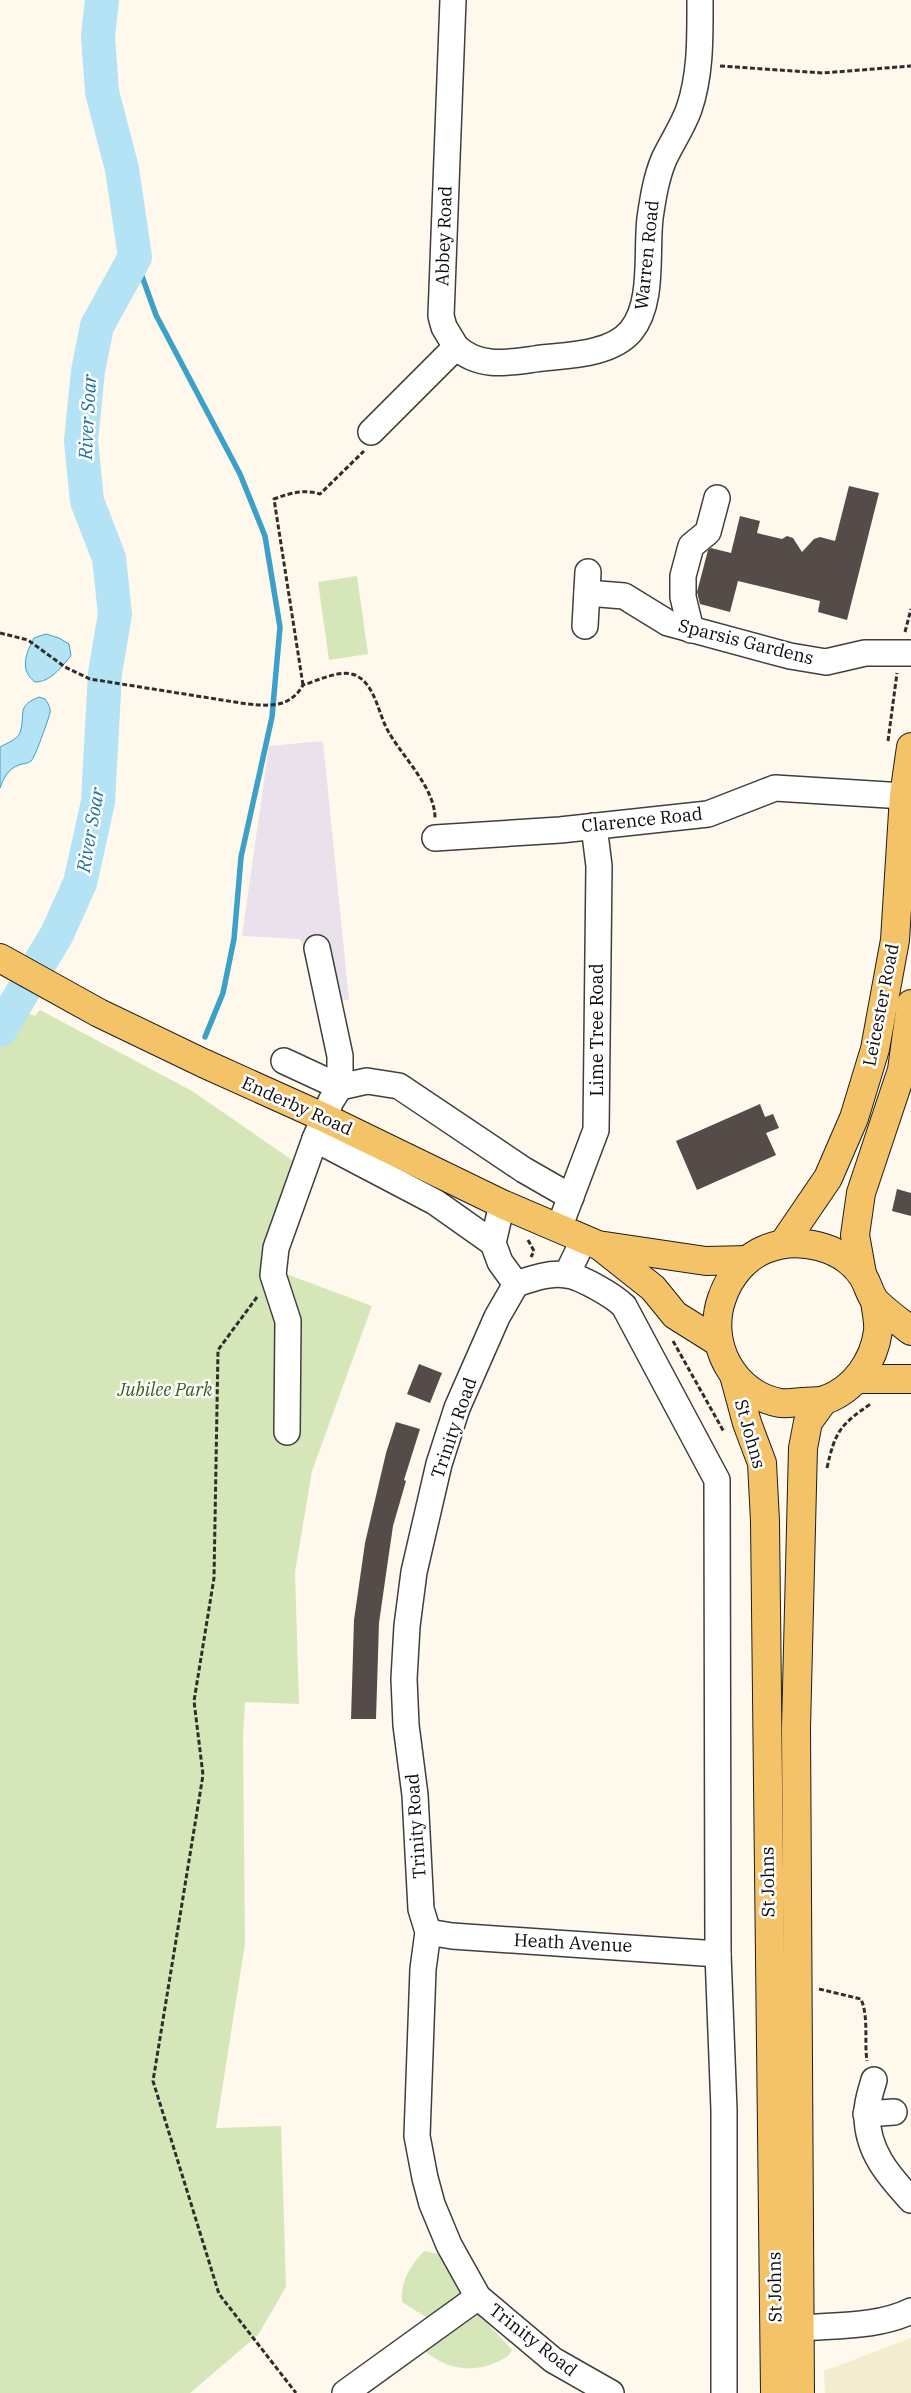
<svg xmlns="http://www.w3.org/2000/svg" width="911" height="2393" viewBox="0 0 911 2393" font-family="'IBM Plex Serif',serif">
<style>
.industrial{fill:#e9e1eb}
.farmland{fill:#f3ecce}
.green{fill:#d5e7b8}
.water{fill:#b3e3f4;stroke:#3da0c8}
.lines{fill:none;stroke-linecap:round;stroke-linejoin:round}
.stream{stroke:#3da0c8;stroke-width:5.5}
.river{stroke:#b3e3f4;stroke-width:34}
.building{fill:#554c49}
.minor-casing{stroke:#3f3f3f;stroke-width:28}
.major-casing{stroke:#1d1d1d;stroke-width:30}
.path{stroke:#2e2e2e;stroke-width:3;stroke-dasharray:5 2.5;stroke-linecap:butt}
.minor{stroke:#fff;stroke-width:25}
.major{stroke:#f4c267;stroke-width:28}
.labels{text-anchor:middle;stroke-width:5;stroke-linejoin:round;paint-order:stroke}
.street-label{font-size:18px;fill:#0c0c0c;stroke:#fff}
.park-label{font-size:18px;font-style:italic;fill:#34621f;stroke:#fff}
.water-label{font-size:19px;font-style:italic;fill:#1a709a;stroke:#fff}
</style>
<rect width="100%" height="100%" fill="#fef9ec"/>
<path class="industrial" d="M323,741L349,1000L322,1002L300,939L242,936L269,746Z"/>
<path class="farmland" d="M911,2338V2393H825L824,2371Z"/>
<g class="green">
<path d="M357,576L368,654L329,660L318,582Z"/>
<path d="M0,1002L35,1016L40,1010L192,1091L311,1173L281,1272L372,1306L312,1471L295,1572L299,1704L245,1702L243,1736L245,1944L216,2128L281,2126L286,2287L258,2335L190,2393H0Z"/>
<path d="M424,2251L439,2254L460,2293L459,2296L432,2321L402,2302C400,2282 410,2266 424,2251Z"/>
<path d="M476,2311L512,2350C509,2357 502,2360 494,2363C467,2375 440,2366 419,2346Z"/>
</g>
<g class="water">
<path d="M46,634L59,638L69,644L71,656C61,667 51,682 35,682C19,670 26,653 34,638Z"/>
<path d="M39,697L45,699C48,703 51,708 50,713C48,720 35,758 31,761C28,764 23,763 19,765C8,769 4,777 0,788V747C7,743 20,739 21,729C25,712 17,706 39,697Z"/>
</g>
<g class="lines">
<path class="stream" d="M135,257L156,315L240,474L265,536L280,627L272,717L241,857L234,939L223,993L205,1037"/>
<path class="river" d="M0,1030L57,934L80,883L98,802L105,673L115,614L109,558L87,501L81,441L88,371L97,326L135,257L122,169L102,92L98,36L102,0"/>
</g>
<g class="building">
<path d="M849,486L879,493L847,620L818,612L820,601L738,581L730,612L700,604L697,592L708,550L711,548L731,553L740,516L760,521L757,533L782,539L787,536L793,538L802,552L814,539L820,537L835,541Z"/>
<path d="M760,1104L765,1117L773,1114L779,1128L766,1133L776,1155L697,1190L676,1141Z"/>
<path d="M897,1189L911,1193V1216L892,1211Z"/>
<path d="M419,1364L442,1373L430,1403L407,1394Z"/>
<path d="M396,1422L420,1429L404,1480L406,1481L393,1526L386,1574L379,1623L376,1719H351L354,1620L365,1543L386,1453Z"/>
</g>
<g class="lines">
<defs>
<g id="minor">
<path d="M456,347C479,368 506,363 535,359C564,355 610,356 631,331C654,303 646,253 650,218C653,198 656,178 664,159C672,142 683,126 689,109C701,74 700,36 700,0"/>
<path d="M371,432L456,347L444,327L441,316L453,0"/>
<path d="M587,593L624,596L668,623L790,656L826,662L865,653H911"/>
<path d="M585,626L588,572"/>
<path d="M691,630L683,597V576L691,546L708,532L717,498"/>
<path d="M435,838L560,830L708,814L775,788L904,796"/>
<path d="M317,948L340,1056V1087L331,1101L315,1139L435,1202L493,1243"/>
<path d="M284,1061L340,1087L367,1081L399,1086L524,1170L571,1197"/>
<path d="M502,1204L493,1243L500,1262L516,1284"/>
<path d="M559,1228L596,1130L599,866L594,826"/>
<path d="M567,1274L584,1239"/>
<path d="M516,1284C531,1279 550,1272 566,1275C580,1276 614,1296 624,1306L717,1480L718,1954L724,2110V2393"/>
<path d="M516,1284L497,1317L457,1408L439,1464L414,1572L407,1626L404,1679L406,1725L415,1795L421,1909L428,1932L423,1969L417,2136L425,2178L432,2204L449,2245L478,2297L553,2360L611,2393"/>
<path d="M287,1432L288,1321L273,1275L276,1248L315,1139"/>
<path d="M428,1932L452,1936L718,1954"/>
<path d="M874,2080C871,2091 866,2104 867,2115C867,2151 888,2175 911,2200"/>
<path d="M866,2114L894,2112"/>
<path d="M801,2328C837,2325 878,2327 911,2311"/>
<path d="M345,2393L478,2297"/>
</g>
<g id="major">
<path d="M0,958L99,1013L203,1063L325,1118L502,1204L598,1245L706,1261L747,1260"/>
<path d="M783,1244L828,1178L854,1118L875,1049L895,940L904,796L911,747"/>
<path d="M600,1246L653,1288L675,1315L718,1342"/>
<path d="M862,1274L855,1235L861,1193L902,1070L911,1004"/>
<path d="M875,1301C876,1310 879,1322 878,1331C874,1361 855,1389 825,1400C819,1402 810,1401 803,1402C796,1402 787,1404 780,1403C732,1394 706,1342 722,1298C729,1277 745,1257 766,1249C798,1236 842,1246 862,1275C868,1283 869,1294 876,1302C886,1312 900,1322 911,1331"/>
<path d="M734,1375L747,1423L762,1463L765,1521L775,2393"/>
<path d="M857,1379H911"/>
<path d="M800,2393L796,1728L803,1448L808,1422L824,1400"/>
</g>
</defs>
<use href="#minor" class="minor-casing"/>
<use href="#major" class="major-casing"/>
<g class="path">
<path d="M720,66L823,73L911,66"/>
<path d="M905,632L911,609"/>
<path d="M0,633L28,640L65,667L90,679L247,704C270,706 290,708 303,685C317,681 340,669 355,675C374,683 378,711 386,727C399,754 435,786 435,818"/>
<path d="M303,685L274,499C290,493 304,489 320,494L364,451"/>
<path d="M888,741L897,673"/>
<path d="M528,1240L534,1251L531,1257"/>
<path d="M257,1297L218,1350L214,1578L194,1701L203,1775L153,2081L219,2294L296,2393"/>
<path d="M673,1341L724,1432"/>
<path d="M827,1468C835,1431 841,1424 872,1403"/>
<path d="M819,1989L861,1999C869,2018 864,2041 867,2061"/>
</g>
<use href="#minor" class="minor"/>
<use href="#major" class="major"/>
</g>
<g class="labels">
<g class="street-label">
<text transform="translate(444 236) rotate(-88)" y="6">Abbey Road</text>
<text transform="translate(647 255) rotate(-84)" y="6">Warren Road</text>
<text transform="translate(746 642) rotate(14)" y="6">Sparsis Gardens</text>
<text transform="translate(642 820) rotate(-6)" y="6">Clarence Road</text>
<text transform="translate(881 1005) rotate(-79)" y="6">Leicester Road</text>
<text transform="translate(597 1030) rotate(-90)" y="6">Lime Tree Road</text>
<text transform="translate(297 1106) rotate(24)" y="6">Enderby Road</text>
<text transform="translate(454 1428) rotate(-71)" y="6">Trinity Road</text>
<text transform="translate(750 1434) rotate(74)" y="6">St Johns</text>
<text transform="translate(416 1826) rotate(-94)" y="6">Trinity Road</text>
<text transform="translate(768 1882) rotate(-91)" y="6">St Johns</text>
<text transform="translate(573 1943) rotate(3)" y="6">Heath Avenue</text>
<text transform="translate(775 2287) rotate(-91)" y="6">St Johns</text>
<text transform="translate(533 2340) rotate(38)" y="6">Trinity Road</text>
</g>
<g class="park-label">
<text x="165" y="1396">Jubilee Park</text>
</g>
<g class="water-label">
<text transform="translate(87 417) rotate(-87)" y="7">River Soar</text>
<text transform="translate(90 830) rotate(-80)" y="7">River Soar</text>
</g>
</g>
</svg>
